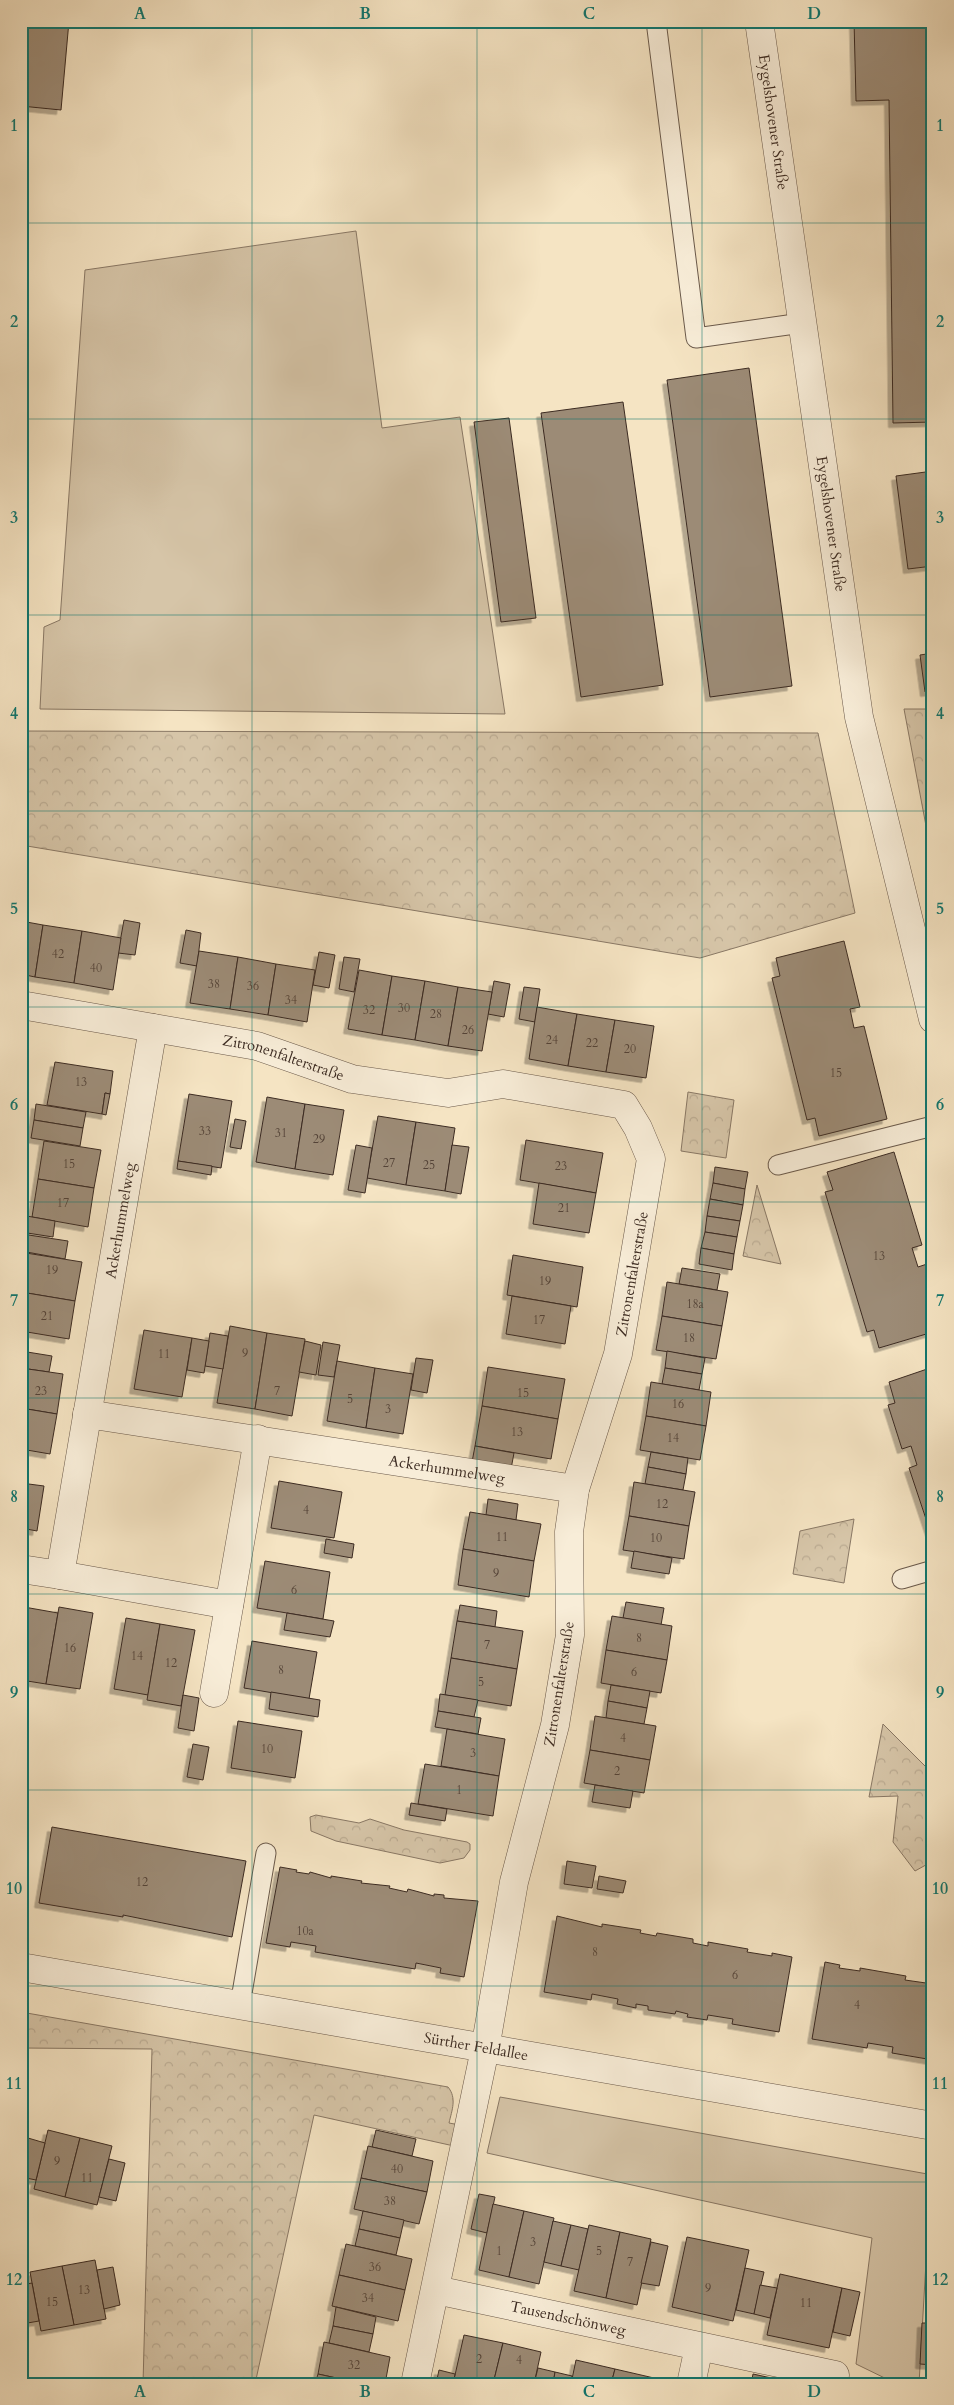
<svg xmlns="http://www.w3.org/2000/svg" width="954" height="2405" viewBox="0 0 954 2405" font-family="Cardo,serif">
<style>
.grass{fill:#d6c5a8;stroke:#897865}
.park{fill:url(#park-crowns);stroke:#897865}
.building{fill:#9c8b76;stroke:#3c2b22;filter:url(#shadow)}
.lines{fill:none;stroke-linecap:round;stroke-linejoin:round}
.service-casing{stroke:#6a594a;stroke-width:21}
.minor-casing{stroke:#6a594a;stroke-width:29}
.service{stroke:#f8edd8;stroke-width:19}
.minor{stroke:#f8edd8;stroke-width:28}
.grid{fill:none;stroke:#0f766e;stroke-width:1;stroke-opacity:0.55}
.labels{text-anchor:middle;stroke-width:4;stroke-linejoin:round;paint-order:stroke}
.number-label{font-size:12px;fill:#544337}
.street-label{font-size:15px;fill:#3c2b22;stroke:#f8edd8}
.neatline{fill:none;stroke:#0f766e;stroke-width:2}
.grid-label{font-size:16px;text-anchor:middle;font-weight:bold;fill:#0f766e}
</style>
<defs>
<pattern id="park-crowns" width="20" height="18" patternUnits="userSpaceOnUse" patternTransform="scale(1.25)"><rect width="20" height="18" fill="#d6c5a8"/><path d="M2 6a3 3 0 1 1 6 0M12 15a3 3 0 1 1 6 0" fill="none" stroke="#b9a990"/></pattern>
<filter id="shadow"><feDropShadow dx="-4.5" dy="4.5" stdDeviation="0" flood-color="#0004"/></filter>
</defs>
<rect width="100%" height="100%" fill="#f5e4c3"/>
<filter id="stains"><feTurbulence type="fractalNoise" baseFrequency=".004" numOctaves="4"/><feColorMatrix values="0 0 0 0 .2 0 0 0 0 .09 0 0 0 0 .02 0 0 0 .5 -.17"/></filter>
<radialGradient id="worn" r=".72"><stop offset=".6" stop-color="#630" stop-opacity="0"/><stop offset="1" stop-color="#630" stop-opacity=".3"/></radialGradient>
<g class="grass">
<path d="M356,231L382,428L460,417L505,714L40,709L44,627L60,620L85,270Z"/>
<path d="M500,2097L933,2175V2245H927L919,2384H897L856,2364L872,2238L487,2153Z"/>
</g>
<g class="park">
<path d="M904,709H933V863Z"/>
<path d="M21,731L818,733L855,913L700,958L21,845Z"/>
<path d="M688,1092L734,1100L726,1158L681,1151Z"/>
<path d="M757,1185L781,1264L743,1256Z"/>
<path d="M854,1519L844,1583L793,1574L800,1531Z"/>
<path d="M883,1724L933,1774V1861L915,1871L893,1842L898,1796L869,1797Z"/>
<path d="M316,1815L359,1823L370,1819L404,1830L467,1842L470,1844V1850L464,1858L440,1863L336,1841L311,1831L310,1817Z"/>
<path d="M21,2012L448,2087C457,2098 452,2110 449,2123L460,2125L454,2146L314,2115L255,2384H143L152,2049L21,2048Z"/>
</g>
<g class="building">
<path d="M21,21H69L61,110L21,106Z"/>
<path d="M854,21H933V422L893,423L889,100L856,101Z"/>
<path d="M749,368L792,686L710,697L667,380Z"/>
<path d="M623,402L663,685L581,697L541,413Z"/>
<path d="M509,418L536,618L501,622L474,422Z"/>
<path d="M933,471V566L908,569L896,476Z"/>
<path d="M933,653V691L925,692L920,655Z"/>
<path d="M124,920L140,923L135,955L118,953Z"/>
<path d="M21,921L43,925L35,977L21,974Z"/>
<path d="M43,925L82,931L74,983L35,977Z"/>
<path d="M186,930L201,933L197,966L180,963Z"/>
<path d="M82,931L121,938L113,990L74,983Z"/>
<path d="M844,941L860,1007L850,1009L854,1028L864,1026L887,1119L819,1136L815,1118L807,1120L772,978L780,976L776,958Z"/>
<path d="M199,951L238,957L230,1009L190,1003Z"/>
<path d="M319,952L335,955L329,988L313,985Z"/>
<path d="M238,957L276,964L268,1015L230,1009Z"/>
<path d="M344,957L360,959L354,992L339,989Z"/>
<path d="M276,964L315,970L307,1022L268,1015Z"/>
<path d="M359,970L392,976L382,1035L348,1029Z"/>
<path d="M392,976L425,981L415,1040L382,1035Z"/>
<path d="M425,981L458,987L448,1046L415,1040Z"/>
<path d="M494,981L510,984L504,1017L488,1014Z"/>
<path d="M458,987L492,992L482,1051L448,1046Z"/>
<path d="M524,987L540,989L535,1022L519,1019Z"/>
<path d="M537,1007L577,1014L568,1066L529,1059Z"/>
<path d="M577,1014L615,1020L606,1072L568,1066Z"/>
<path d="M615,1020L654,1026L646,1078L606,1072Z"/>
<path d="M55,1062L113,1071L110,1094L105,1093L102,1114L47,1105Z"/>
<path d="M105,1093L110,1094L106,1115L102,1114Z"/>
<path d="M189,1094L232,1101L221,1168L178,1161Z"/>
<path d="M267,1097L305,1104L295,1169L256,1162Z"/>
<path d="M36,1104L86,1112L83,1128L34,1120Z"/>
<path d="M305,1104L344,1110L333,1175L295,1169Z"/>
<path d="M378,1116L416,1122L406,1185L367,1178Z"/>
<path d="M235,1119L246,1121L241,1149L230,1147Z"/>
<path d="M34,1120L83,1128L80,1146L31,1138Z"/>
<path d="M416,1122L455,1128L445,1191L406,1185Z"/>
<path d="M526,1140L603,1153L596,1193L520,1180Z"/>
<path d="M44,1141L101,1150L94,1188L38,1179Z"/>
<path d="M356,1145L372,1148L365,1193L348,1190Z"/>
<path d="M452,1145L469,1147L461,1194L445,1191Z"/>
<path d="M894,1152L922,1245L912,1248L918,1267L927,1264L933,1282V1332L879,1348L874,1330L867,1332L825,1192L833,1190L827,1172Z"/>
<path d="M178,1161L212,1166L211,1175L177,1169Z"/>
<path d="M715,1167L748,1172L745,1189L713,1183Z"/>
<path d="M38,1179L94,1188L88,1227L32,1217Z"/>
<path d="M539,1183L596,1193L589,1233L533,1224Z"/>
<path d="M713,1183L745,1189L743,1205L710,1199Z"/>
<path d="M710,1199L743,1205L740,1221L707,1216Z"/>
<path d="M21,1215L55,1221L53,1237L21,1232Z"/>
<path d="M707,1216L740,1221L737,1237L705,1232Z"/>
<path d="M705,1232L737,1237L734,1254L701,1248Z"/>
<path d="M22,1234L68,1241L65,1259L21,1251Z"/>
<path d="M701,1248L734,1254L732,1270L699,1264Z"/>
<path d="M26,1253L82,1262L75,1301L21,1292Z"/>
<path d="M513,1255L583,1267L577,1307L507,1295Z"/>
<path d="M682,1268L720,1274L717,1290L679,1284Z"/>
<path d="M667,1282L728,1292L722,1326L662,1316Z"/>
<path d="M21,1292L75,1301L69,1339L21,1331Z"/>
<path d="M512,1296L571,1306L565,1344L506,1334Z"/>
<path d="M662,1316L722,1326L716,1359L656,1350Z"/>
<path d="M230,1326L267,1333L255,1409L217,1403Z"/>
<path d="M144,1330L192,1338L182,1397L134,1389Z"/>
<path d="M210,1333L228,1336L223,1369L205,1366Z"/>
<path d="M267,1333L305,1339L292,1416L255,1409Z"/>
<path d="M192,1338L209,1341L204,1373L187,1370Z"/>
<path d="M305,1341L321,1345L316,1375L299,1372Z"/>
<path d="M323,1342L340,1345L334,1377L318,1375Z"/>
<path d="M21,1351L52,1356L49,1372L21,1368Z"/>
<path d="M667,1351L705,1358L702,1374L665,1368Z"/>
<path d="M416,1358L433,1360L427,1393L411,1390Z"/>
<path d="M337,1361L375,1368L366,1428L327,1421Z"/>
<path d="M488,1367L565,1379L558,1419L482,1406Z"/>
<path d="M933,1367V1537H932L909,1468L917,1465L911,1446L902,1449L888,1405L895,1403L889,1382Z"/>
<path d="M21,1368L63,1374L57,1414L21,1408Z"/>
<path d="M375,1368L413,1374L403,1434L366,1428Z"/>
<path d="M665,1368L702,1374L699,1390L662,1384Z"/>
<path d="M651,1382L711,1392L706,1426L646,1416Z"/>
<path d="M482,1406L558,1419L551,1459L475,1446Z"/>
<path d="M21,1408L57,1414L50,1454L21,1449Z"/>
<path d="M646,1416L706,1426L700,1460L640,1450Z"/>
<path d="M475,1446L514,1453L511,1469L472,1462Z"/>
<path d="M651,1452L688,1458L686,1474L648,1467Z"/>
<path d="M648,1467L686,1474L683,1490L645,1484Z"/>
<path d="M279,1481L342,1492L334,1538L271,1528Z"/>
<path d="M634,1482L695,1492L689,1526L629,1516Z"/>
<path d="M21,1483L44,1486L37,1531L21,1528Z"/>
<path d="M488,1499L518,1504L516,1520L486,1515Z"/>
<path d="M470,1512L541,1524L534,1561L463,1549Z"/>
<path d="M629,1516L689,1526L684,1559L623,1550Z"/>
<path d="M326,1539L354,1544L352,1558L324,1553Z"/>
<path d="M463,1549L534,1561L529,1597L458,1585Z"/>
<path d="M634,1551L672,1558L669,1574L631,1568Z"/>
<path d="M265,1561L330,1572L323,1619L257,1608Z"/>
<path d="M626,1602L664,1608L661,1625L623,1618Z"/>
<path d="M460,1605L497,1611L495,1627L457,1621Z"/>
<path d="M24,1607L58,1613L46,1684L21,1680V1625Z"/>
<path d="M59,1607L93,1613L80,1689L46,1684Z"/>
<path d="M287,1613L334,1621L330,1637L284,1630Z"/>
<path d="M612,1616L672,1626L667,1660L606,1650Z"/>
<path d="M126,1618L160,1624L148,1695L114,1689Z"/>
<path d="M457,1621L523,1631L517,1669L451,1658Z"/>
<path d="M160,1624L195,1630L181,1706L147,1700Z"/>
<path d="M252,1641L317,1652L309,1699L244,1688Z"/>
<path d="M606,1650L667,1660L661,1693L601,1683Z"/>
<path d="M451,1658L517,1669L511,1706L445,1695Z"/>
<path d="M611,1685L650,1691L647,1708L608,1701Z"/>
<path d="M271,1692L320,1700L318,1717L269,1709Z"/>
<path d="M440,1694L478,1700L474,1717L438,1711Z"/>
<path d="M183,1695L199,1698L194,1731L178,1728Z"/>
<path d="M608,1701L647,1708L644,1724L606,1718Z"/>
<path d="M438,1711L481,1718L478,1734L435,1727Z"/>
<path d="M595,1716L656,1726L650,1760L590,1750Z"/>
<path d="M238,1721L302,1731L295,1778L231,1768Z"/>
<path d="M447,1729L505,1739L499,1776L441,1766Z"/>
<path d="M193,1744L209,1747L203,1780L187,1777Z"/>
<path d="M590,1750L650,1760L644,1793L584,1783Z"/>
<path d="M425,1764L499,1776L493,1816L418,1804Z"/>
<path d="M595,1785L633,1791L630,1808L592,1802Z"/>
<path d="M411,1803L447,1809L445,1821L409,1815Z"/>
<path d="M52,1827L246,1861L232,1937L123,1915V1917L39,1903Z"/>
<path d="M567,1861L596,1866L592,1888L564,1884Z"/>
<path d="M280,1867L297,1870L296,1872L309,1874L310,1872L331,1878V1876L362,1881L361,1883L390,1886L389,1888L407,1892L408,1889L434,1896V1894L444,1895V1898L478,1901L464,1977L440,1973L441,1968L416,1963L415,1969L315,1952L316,1946L291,1942L290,1947L266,1943Z"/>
<path d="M599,1876L626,1881L623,1893L597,1889Z"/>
<path d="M557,1916L602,1927V1924L641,1930L640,1933L656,1936L657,1933L693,1939V1943L708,1946V1942L748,1949L747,1952L772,1956V1953L792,1957L779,2032L732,2024L733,2019L708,2015L707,2020L687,2017L688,2014L676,2011L675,2014L648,2010V2006L636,2004V2008L617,2004L618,1999L592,1994L591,2000L544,1992Z"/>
<path d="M825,1962L840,1965L839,1968L860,1971V1968L906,1976L905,1980L933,1984V2060L892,2053L893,2047L868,2043L867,2048L812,2039Z"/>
<path d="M48,2130L80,2138L65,2197L34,2189Z"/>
<path d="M376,2130L416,2139L412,2156L372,2147Z"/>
<path d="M28,2138L45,2143L36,2180L21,2177Z"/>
<path d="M80,2138L112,2146L97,2205L65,2197Z"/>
<path d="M368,2146L433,2161L427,2192L361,2178Z"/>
<path d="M109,2159L125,2163L116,2201L99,2197Z"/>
<path d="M361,2178L427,2192L419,2224L354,2209Z"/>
<path d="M479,2194L495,2197L487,2233L471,2229Z"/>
<path d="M493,2204L524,2211L509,2277L479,2270Z"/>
<path d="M363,2211L404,2220L400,2238L359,2229Z"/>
<path d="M524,2211L554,2218L539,2284L509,2277Z"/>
<path d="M553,2221L571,2225L561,2266L544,2262Z"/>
<path d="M571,2225L588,2229L579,2270L561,2266Z"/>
<path d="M589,2225L620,2232L606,2298L574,2291Z"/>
<path d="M359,2229L400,2238L396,2255L355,2246Z"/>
<path d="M620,2232L651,2239L637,2305L606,2298Z"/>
<path d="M687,2237L749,2250L733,2321L672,2307Z"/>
<path d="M651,2242L668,2246L659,2286L641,2283Z"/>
<path d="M346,2244L412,2259L405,2290L339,2275Z"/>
<path d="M95,2260L106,2319L74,2325L62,2266Z"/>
<path d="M62,2266L74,2325L41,2331L30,2272Z"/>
<path d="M113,2267L120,2305L104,2309L97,2270Z"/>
<path d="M745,2268L764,2272L754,2314L736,2310Z"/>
<path d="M780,2274L842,2288L829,2348L767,2335Z"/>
<path d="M339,2275L405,2290L398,2321L332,2306Z"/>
<path d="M32,2283L39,2321L22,2324L21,2285Z"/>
<path d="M760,2285L777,2288L770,2318L754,2314Z"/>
<path d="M842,2288L860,2292L850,2336L833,2332Z"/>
<path d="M336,2307L376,2317L373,2334L333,2326Z"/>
<path d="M922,2323H933V2365L920,2364Z"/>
<path d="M333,2326L373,2334L369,2352L329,2343Z"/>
<path d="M464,2335L503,2343L493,2384H453Z"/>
<path d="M324,2342L390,2357L385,2384H364L318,2374Z"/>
<path d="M503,2343L541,2352L534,2384H493Z"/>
<path d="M576,2360L615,2369L611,2384H571Z"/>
<path d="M538,2368L555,2372L553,2384H534Z"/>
<path d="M615,2369L654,2378L652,2384H611Z"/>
<path d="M439,2370L455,2374L453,2384H436Z"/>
<path d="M555,2372L572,2376L571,2384H553Z"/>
<path d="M318,2374L364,2384H315Z"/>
<path d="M753,2374L794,2383L793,2384H751Z"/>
</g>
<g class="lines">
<defs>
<g id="service">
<path d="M656,21L696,338L802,323"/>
<path d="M778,1165L933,1126"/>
<path d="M902,1579L933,1570"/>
<path d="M240,2005L266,1853"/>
</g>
<g id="minor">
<path id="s1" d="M759,21L859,717L933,1019"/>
<path id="s2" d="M21,1005L257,1046L352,1079L448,1093L503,1084L624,1105L638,1128L651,1159L618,1354L575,1489L569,1532L570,1635L555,1725L514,1882L485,2049L415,2384"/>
<path id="s3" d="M87,1414L575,1489"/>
<path id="s4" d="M21,1569L60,1575L153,1028"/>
<path d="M60,1575L229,1605"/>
<path d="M214,1693L258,1439"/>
<path id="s5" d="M21,1967L933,2126"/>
<path id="s6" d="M436,2290L835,2375"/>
<path d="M691,2384L699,2347"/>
</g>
</defs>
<use href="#service" class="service-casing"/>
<use href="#minor" class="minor-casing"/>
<use href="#service" class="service"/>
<use href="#minor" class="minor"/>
</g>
<path class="grid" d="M252,21V2384M477,21V2384M702,21V2384M21,223H933M21,419H933M21,615H933M21,811H933M21,1007H933M21,1202H933M21,1398H933M21,1594H933M21,1790H933M21,1986H933M21,2182H933"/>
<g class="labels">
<g class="number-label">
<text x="58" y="958">42</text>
<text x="96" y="972">40</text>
<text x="214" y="988">38</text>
<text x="253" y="990">36</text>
<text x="291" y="1004">34</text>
<text x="404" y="1012">30</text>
<text x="369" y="1014">32</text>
<text x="436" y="1018">28</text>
<text x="468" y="1034">26</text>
<text x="552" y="1044">24</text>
<text x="592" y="1047">22</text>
<text x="630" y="1053">20</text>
<text x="836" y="1077">15</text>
<text x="81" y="1086">13</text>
<text x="205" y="1135">33</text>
<text x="281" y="1137">31</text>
<text x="319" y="1143">29</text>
<text x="389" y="1167">27</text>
<text x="69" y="1168">15</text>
<text x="429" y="1169">25</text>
<text x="561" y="1170">23</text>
<text x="63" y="1207">17</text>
<text x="564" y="1212">21</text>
<text x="879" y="1260">13</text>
<text x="52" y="1274">19</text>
<text x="545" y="1285">19</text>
<text x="695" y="1308">18a</text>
<text x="47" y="1320">21</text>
<text x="539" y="1324">17</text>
<text x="689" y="1342">18</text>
<text x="245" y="1357">9</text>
<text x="164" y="1358">11</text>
<text x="41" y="1395">23</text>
<text x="277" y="1395">7</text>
<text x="523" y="1397">15</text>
<text x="350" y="1403">5</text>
<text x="678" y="1408">16</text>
<text x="388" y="1413">3</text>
<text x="517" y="1436">13</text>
<text x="673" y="1442">14</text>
<text x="662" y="1508">12</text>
<text x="306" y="1514">4</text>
<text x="502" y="1541">11</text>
<text x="656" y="1542">10</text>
<text x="496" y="1577">9</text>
<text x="294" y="1594">6</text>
<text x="639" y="1642">8</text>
<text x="487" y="1649">7</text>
<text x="70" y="1652">16</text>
<text x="137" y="1660">14</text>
<text x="171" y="1667">12</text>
<text x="281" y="1674">8</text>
<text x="634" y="1676">6</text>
<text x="481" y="1686">5</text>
<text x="623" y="1742">4</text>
<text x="267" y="1753">10</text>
<text x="473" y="1757">3</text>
<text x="617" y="1775">2</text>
<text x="459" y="1794">1</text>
<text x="142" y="1886">12</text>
<text x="305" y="1935">10a</text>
<text x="595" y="1956">8</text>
<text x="735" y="1979">6</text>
<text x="857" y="2009">4</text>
<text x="57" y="2165">9</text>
<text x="397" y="2173">40</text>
<text x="87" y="2182">11</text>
<text x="390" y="2205">38</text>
<text x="533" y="2246">3</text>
<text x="499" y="2255">1</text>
<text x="599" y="2255">5</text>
<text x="630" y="2266">7</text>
<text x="375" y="2271">36</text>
<text x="708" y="2292">9</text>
<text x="84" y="2294">13</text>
<text x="368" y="2302">34</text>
<text x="52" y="2306">15</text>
<text x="806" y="2307">11</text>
<text x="479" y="2363">2</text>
<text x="519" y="2364">4</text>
<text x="354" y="2369">32</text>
</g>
<g class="street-label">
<text dy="5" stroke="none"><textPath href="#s1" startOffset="102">Eygelshovener Straße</textPath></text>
<text dy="5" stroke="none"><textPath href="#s1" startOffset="508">Eygelshovener Straße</textPath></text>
<text dy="5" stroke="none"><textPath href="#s2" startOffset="268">Zitronenfalterstraße</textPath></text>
<text dy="5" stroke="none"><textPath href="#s4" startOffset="399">Ackerhummelweg</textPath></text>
<text transform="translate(632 1274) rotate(-80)" y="5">Zitronenfalterstraße</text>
<text dy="5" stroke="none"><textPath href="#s3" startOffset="364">Ackerhummelweg</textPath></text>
<text transform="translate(559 1684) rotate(-81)" y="5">Zitronenfalterstraße</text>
<text dy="5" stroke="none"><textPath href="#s5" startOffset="462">Sürther Feldallee</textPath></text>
<text dy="5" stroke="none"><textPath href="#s6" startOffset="135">Tausendschönweg</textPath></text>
</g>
</g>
<rect width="954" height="2405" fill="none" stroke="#f5e4c3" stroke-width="55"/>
<rect x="28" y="28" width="898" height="2350" class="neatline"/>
<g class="grid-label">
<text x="140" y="19">A</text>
<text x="365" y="19">B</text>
<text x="589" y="19">C</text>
<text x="814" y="19">D</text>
<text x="14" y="131">1</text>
<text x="940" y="131">1</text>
<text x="14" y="327">2</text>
<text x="940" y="327">2</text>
<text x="14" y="523">3</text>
<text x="940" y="523">3</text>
<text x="14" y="719">4</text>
<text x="940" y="719">4</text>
<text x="14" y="914">5</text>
<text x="940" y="914">5</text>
<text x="14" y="1110">6</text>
<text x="940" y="1110">6</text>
<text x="14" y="1306">7</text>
<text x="940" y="1306">7</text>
<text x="14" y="1502">8</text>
<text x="940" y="1502">8</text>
<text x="14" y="1698">9</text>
<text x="940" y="1698">9</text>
<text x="14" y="1894">10</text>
<text x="940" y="1894">10</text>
<text x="14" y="2089">11</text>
<text x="940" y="2089">11</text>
<text x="14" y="2285">12</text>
<text x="940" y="2285">12</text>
<text x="140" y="2397">A</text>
<text x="365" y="2397">B</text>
<text x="589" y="2397">C</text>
<text x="814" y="2397">D</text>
</g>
<rect width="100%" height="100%" filter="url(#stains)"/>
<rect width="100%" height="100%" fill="url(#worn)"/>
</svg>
